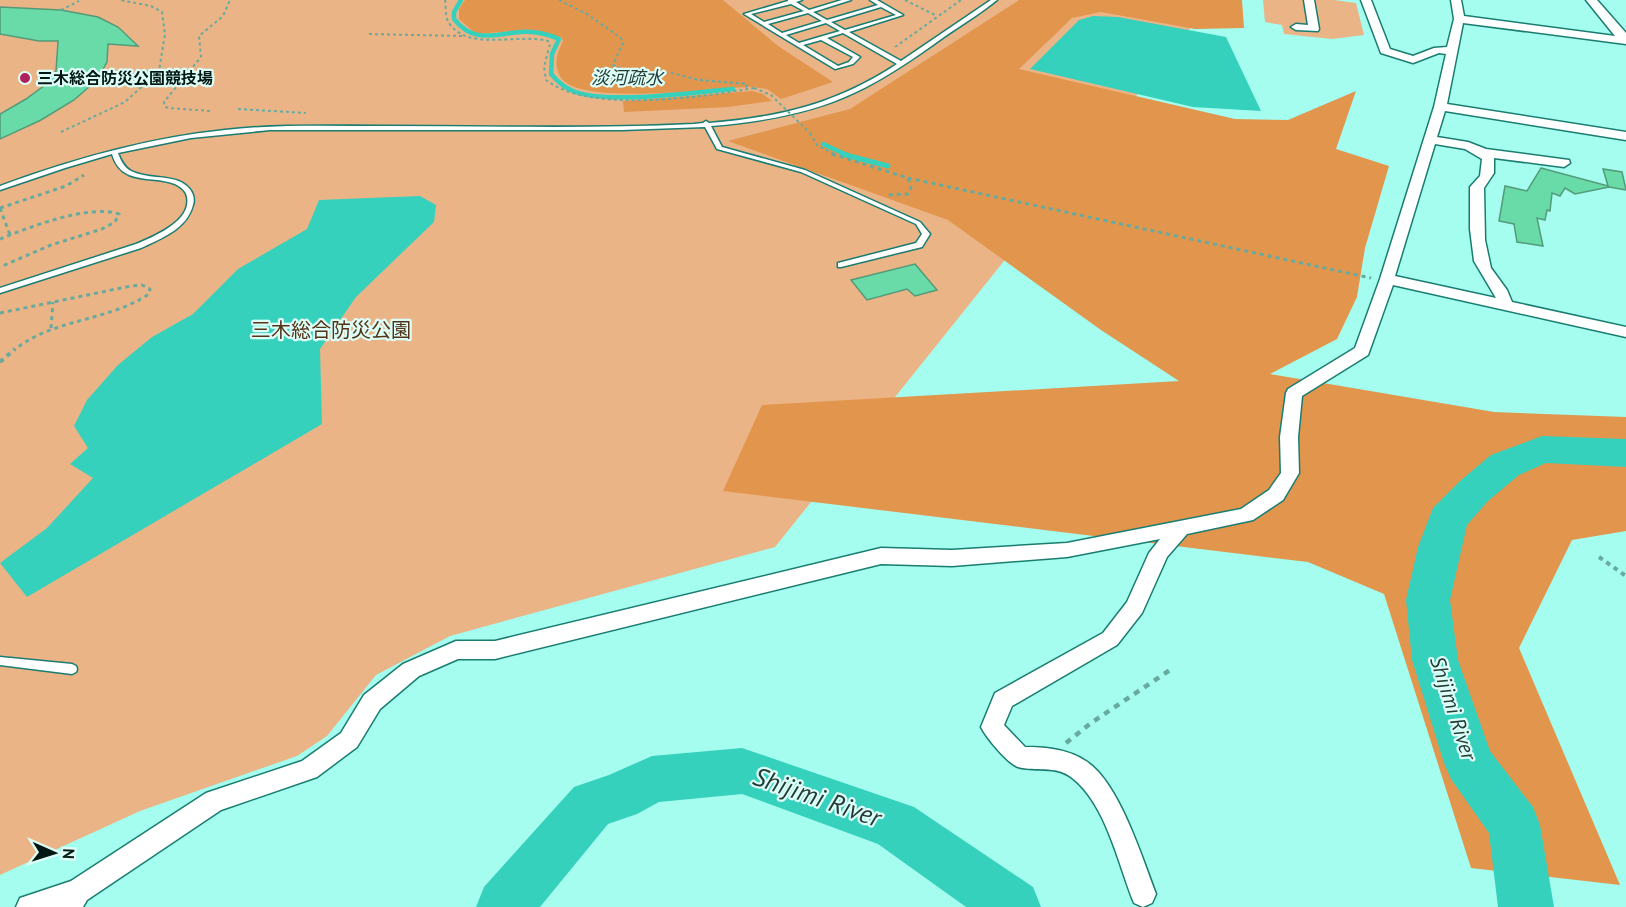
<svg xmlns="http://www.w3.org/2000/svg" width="1626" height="907" viewBox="0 0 1626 907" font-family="'PT Sans','Noto Sans JP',sans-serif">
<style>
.green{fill:#eab486}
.forest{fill:#e2954c}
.water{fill:#35d1bd}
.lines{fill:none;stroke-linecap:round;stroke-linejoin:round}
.stream-far1{stroke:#35d1bd;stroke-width:4.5}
.stream{stroke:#35d1bd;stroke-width:5}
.river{fill:#35d1bd;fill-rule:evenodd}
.building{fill:#69dba8;stroke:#539b79;stroke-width:1.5}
.lane-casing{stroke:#197d71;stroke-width:3}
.street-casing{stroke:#197d71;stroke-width:3}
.path-far3{stroke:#69aa9f;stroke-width:2;stroke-dasharray:3 3;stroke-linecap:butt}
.path-far2{stroke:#69aa9f;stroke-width:3;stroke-dasharray:4 4;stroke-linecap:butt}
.path-far1{stroke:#69aa9f;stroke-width:4;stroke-dasharray:4.5 4.5;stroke-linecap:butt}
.path{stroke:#69aa9f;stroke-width:4.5;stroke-dasharray:6 6;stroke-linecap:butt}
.lane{fill:#fff;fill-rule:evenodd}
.street{fill:#fff;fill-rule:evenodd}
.path-bridge{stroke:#69aa9f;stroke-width:2;stroke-dasharray:3 3;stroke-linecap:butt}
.poi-dot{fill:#ad205b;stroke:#ddfff8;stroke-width:2}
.labels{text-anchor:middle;stroke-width:4.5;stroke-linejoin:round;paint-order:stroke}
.far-poi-label{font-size:16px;font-weight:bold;fill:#001713;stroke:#ddfff8;text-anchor:start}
.far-water-label{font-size:18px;font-style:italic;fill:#233c37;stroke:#ddfff8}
.park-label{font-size:20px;fill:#543416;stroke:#ddfff8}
.water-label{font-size:21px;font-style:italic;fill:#233c37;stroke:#ddfff8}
.near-water-label{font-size:26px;font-style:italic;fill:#233c37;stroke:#ddfff8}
</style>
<rect width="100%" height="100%" fill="#a4fdee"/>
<g class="green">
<path d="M0,0H1213L775,547L450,636L376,675L327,736L297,756L140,811L0,875Z"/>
<path d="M1263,0H1334L1356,3L1364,35L1332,39L1284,34L1282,25L1265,22Z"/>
</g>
<g class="forest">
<path d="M465,0H723L778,46L833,82L781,99L767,89L752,87C718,87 576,108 560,76C553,63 558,52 563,41L561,37L527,30L476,34L459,19V9Z"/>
<path d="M1019,0H1242L1244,28L1195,29L1101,12L1072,18L1019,69L1235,119L1288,120L1356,91L1336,149L1389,166L1365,248L1357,297L1337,339L1270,374L1494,412L1626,417V531L1572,540L1519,648L1620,885L1471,868L1384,594L1308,562L723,491L762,405L1179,381L1101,330L948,220L728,141L850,109Z"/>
<path d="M752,91L763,94L772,101L728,107L624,112L623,101Z"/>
</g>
<g class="water">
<path d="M1093,16L1118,17L1226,37L1261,111L1193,107L1030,69L1079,20Z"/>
<path d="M420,196L436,205L434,222L356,297L320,349L322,424L27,597L0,563L47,528L93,478L70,464L88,448L74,426L87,400L118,365L152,337L193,314L238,269L307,229L319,200Z"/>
</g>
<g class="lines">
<g class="stream-far1">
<path d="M461,0L454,12V19C474,44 493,34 521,32C534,31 547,34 559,39L552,54L551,74C557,81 563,87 573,91C607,105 693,92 733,89"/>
<path d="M823,144L847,155"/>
</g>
<path class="stream" d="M842,154L888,166"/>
<g class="river">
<path d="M1542,436L1626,439V467L1546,463L1519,475L1488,501L1467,525L1450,600L1458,660L1490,751L1533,807L1540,825L1554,907H1498L1489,833L1451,779L1444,763L1412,660L1406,600L1418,547L1433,508L1460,481L1491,455Z"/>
<path d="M742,748L914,807L1033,887L1041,907H966L878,844L742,794L659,802L637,814L608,824L540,907H476L484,887L574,787L609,775L652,756Z"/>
</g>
</g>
<g class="building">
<path d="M0,7L61,10L98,17L118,27L138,46L108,44L107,62L97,80L74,100L41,120L0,139V114L26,99L45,85L56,71L58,41H39L0,34Z"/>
<path d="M1541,168L1608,186L1603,169L1622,172L1626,190L1609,187L1575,194L1565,188L1560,196L1552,193L1550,211L1547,210L1545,220L1537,218L1543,246L1517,242L1514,224L1499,221L1505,186L1527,191Z"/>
<path d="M915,264L937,290L915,296L907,289L867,300L851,280Z"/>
</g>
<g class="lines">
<defs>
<g id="lane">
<path d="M788,0H802L796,2L809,10L842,0H851L813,12L827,20L878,5L870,0H877L903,15L849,32L901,61L991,0H997C980,14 961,25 944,37C915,58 886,78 854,93C810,114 759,122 711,126L722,147L805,170L920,222L930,234L922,247L841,267H838V263L916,243L922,234L916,224L801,172L717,149L705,127L622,130H270L191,138L118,153C121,161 124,167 131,171C147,179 166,175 181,182C190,187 196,195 193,205C187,229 162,238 141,248L0,293V288L136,244C153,237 192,221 187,197C186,191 181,187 175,184C160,178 144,181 129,175C120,171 115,164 112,154L65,168L0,190V186C73,159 148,138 225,130C278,124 331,126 384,126C487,126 590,129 694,124L703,123L706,121L709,123C781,117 836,104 897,64L843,33L827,38L860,57L853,64L835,69L744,14L788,1ZM791,4L804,11L764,22L751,14ZM881,7L896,15L845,30L831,22ZM808,13L822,21L782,33L768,24ZM826,23L840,31L799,43L786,35ZM821,40L853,57L849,62L838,66L803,45Z"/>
<path d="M0,657L72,664L76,666L77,669L76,672L72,674L0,665Z"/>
</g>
<g id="street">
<path d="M1304,0H1314L1319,29L1318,31L1296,30L1291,27L1296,24L1308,25Z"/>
<path d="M1361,0H1371L1390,49L1413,56L1434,48L1447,47L1454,19L1451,0H1461L1464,16L1615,36L1586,0H1597L1626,33V44L1463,23L1447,104L1626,132V140L1445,111L1437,137L1468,142L1486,149L1569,160L1570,163L1564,167L1494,158V173L1484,188L1485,240L1491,268L1507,290L1512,302L1626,327V337L1393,285L1368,355L1302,396L1298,437L1299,473L1283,500L1253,520L1187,534L1167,557L1142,613L1117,645L1012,706L1004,725L1025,747C1045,747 1067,749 1084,760C1118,779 1142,858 1156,894L1152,903L1143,907L1134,903C1118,864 1106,803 1071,777C1055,765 1035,772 1018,767C1007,763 986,737 981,727L995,693L1103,633L1127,602L1149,553L1160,539L1067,557L952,566L881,564L495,659H458L419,676L380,709L357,747L317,777L221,810L87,900L83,907H16L20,898L71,881L206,793L302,761L341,733L364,695L403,664L456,641H495L881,548L952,550L1067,543L1241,509L1269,490L1281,473L1280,437L1286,393L1288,389L1355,348L1380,279L1434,107L1446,54L1439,53L1413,63L1381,53ZM1435,144L1465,149L1482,159L1480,176L1470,187V229L1474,261L1496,298L1395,276Z"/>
</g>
</defs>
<use href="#lane" class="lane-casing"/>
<use href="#street" class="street-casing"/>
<g class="path-far3">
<path d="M445,0C446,7 445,17 449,23C468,52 519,33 548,41L550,44L544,67L546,80C590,114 701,97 754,88"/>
<path d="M559,0L587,14L621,38L623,43L613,65L627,72L672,73L699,80L747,84L746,89"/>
<path d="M905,0L937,16"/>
<path d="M61,10L79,1"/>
<path d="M369,34L462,36"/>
<path d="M895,47L961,0"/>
<path d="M238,109L306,113"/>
<path d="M210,111L169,108L165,107L164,102L201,57L199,36L223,16L230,0"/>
<path d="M61,132L125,102L159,71L165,34L162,12L151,6L120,0"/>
<path d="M810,133L817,145L836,155"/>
</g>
<g class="path-far2">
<path d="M832,154L908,178L911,187L908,194L887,195"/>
<path d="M908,178L1371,278"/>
<path d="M0,208L66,186L84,175"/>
<path d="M0,208L10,235"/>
<path d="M0,239C30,227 88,204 119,214L115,222L102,229L51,245L0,267"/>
<path d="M0,313L131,286L142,285L150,289L149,294C107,322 54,318 14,350"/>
<path d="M51,328L53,302"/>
</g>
<g class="path-far1">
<path d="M0,362L15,349"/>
<path d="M1599,557L1626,576"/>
</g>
<path class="path" d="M1066,743L1091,723L1173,668"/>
<use href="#lane" class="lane"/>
<use href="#street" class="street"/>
<path class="path-bridge" d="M754,88L771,95L810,133"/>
</g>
<circle class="poi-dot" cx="25" cy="78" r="6"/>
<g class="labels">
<g class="far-poi-label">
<text x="37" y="84">三木総合防災公園競技場</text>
</g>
<g class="far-water-label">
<text x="627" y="84">淡河疏水</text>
</g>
<g class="park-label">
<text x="331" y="337">三木総合防災公園</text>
</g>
<g class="water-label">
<text transform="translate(1453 708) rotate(72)" y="7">Shijimi River</text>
</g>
<g class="near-water-label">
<text transform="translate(817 797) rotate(19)" y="9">Shijimi River</text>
</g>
</g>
<g transform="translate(54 853) rotate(93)" stroke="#ddfff8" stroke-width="4.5" paint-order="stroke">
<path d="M0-4.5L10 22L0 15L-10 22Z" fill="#001713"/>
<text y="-9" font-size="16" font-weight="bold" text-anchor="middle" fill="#001713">N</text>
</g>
</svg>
